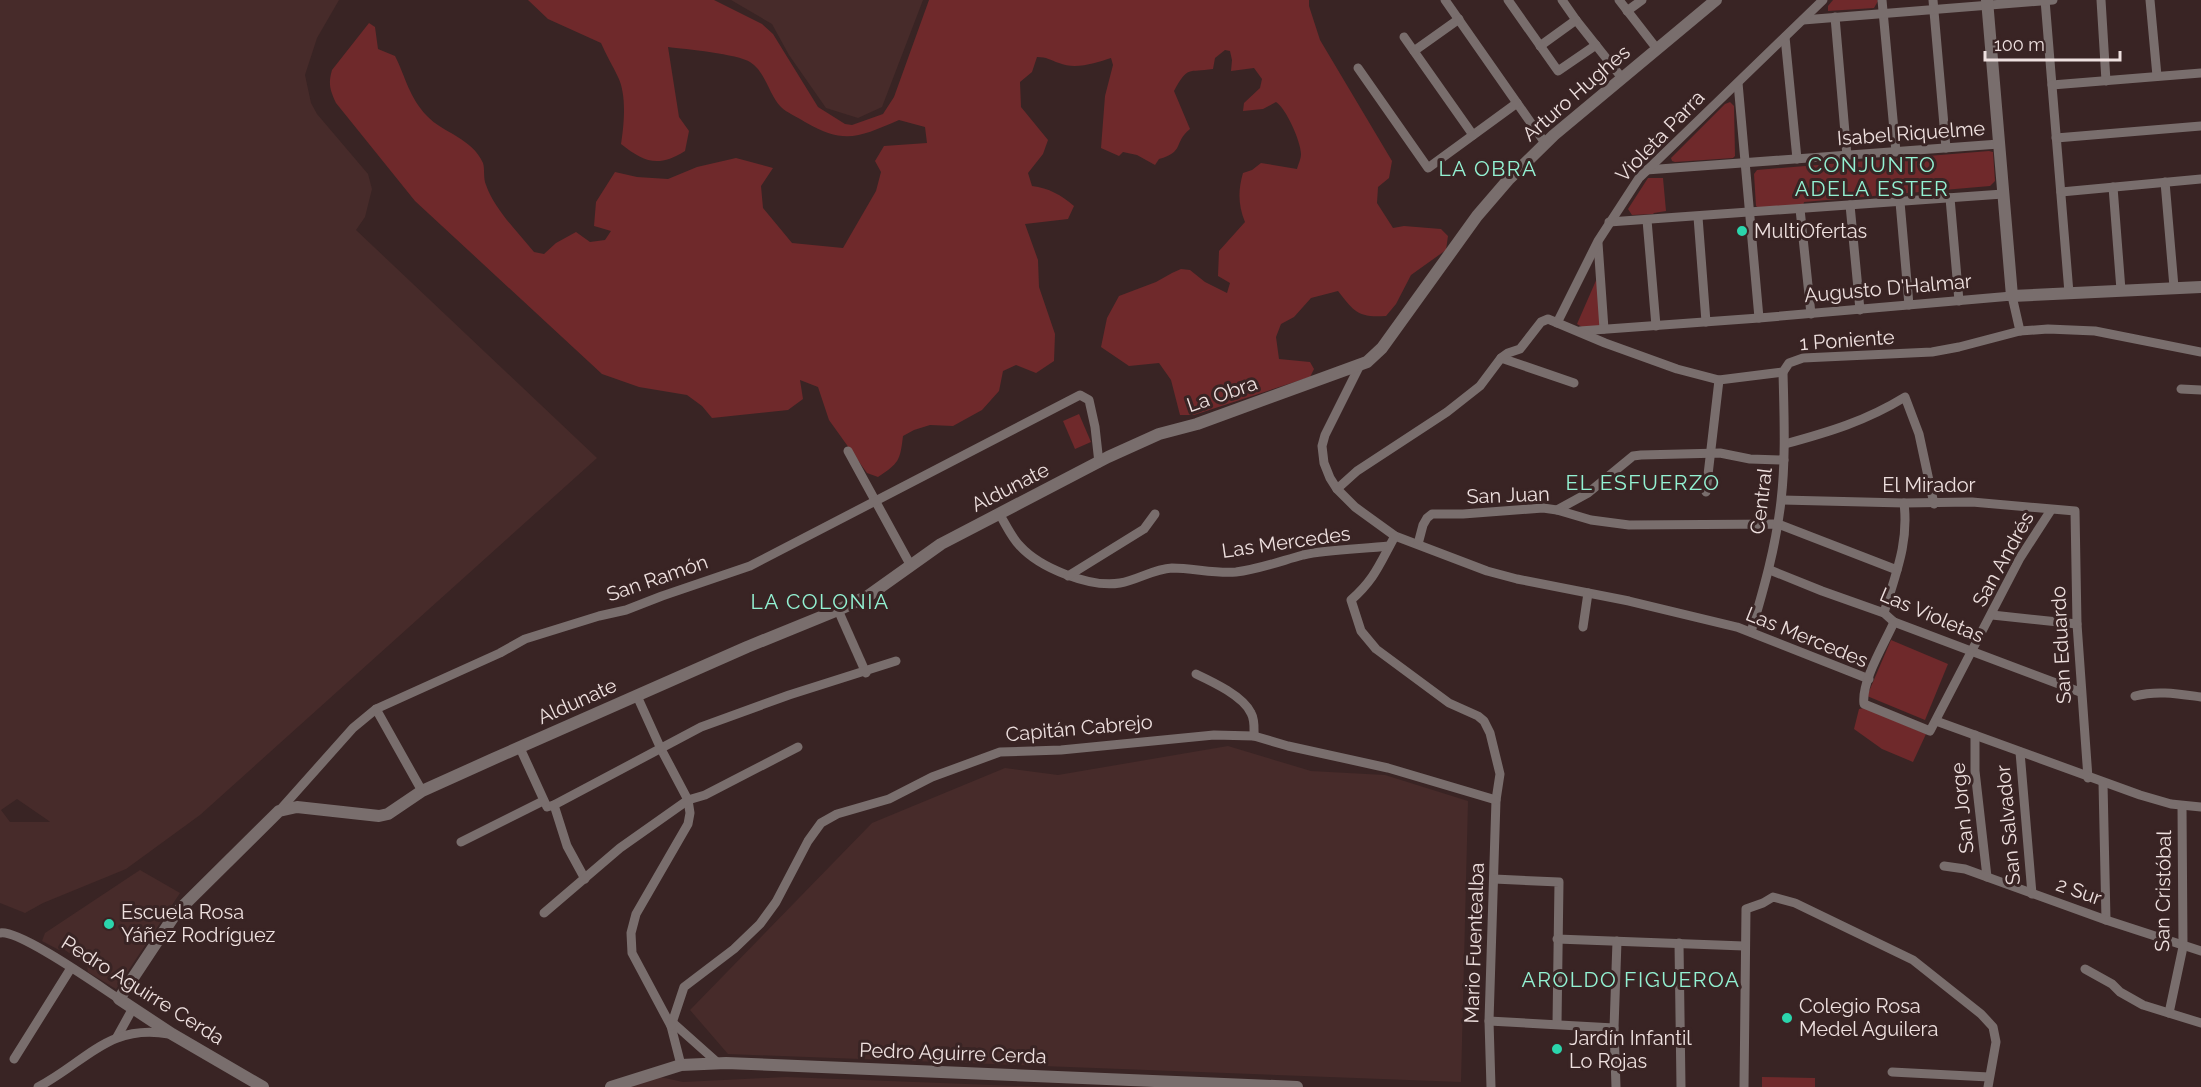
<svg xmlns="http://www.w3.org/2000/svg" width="2201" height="1087" viewBox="0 0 2201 1087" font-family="Raleway,sans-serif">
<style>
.built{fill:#472b2a;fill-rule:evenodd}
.green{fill:#6f292b}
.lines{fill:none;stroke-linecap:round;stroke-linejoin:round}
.minor{stroke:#796e6d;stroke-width:9}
.tertiary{stroke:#796e6d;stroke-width:12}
.poi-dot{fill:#2bd5ac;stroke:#392424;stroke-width:2}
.labels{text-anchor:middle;stroke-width:6;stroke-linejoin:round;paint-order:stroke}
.street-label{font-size:20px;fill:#eee0df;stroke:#392424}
.poi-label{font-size:20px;fill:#eee0df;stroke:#392424;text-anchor:start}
.neighbourhood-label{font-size:21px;letter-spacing:1.5px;fill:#93f2d3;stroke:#392424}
</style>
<rect width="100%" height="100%" fill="#392424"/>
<g class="built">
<path d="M0,0H339L317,38L305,75L311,103L317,114L368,174L372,189L365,217L356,230L597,458L200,815L126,869L43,903L25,913L0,903ZM17,799L49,821L50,822H10L1,810Z"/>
<path d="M731,0H923L882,107L858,118L826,108L789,55L772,24Z"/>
<path d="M1228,746L1311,771L1385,775L1468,801L1461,1082L728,1054L690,1010L872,823L1005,768L1058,775Z"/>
<path d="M140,870L180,893L116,989L88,972L87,966L65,950H59L42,941L45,933Z"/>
<path d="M651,1075L683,1082L786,1077L1047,1087H616Z"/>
</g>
<g class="green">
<path d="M528,0H714L762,24L773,34L818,107L845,124L852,125L883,114L894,97L929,0H1309V6L1320,40L1392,161L1389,178L1378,187L1377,203L1393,228L1404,226L1441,229L1448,236L1446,250L1411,275L1396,304L1386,316C1357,318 1354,311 1338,291L1311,298L1294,317L1281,324L1276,337L1279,359L1310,362L1314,369L1310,377L1194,415H1180L1171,380L1159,363L1129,366L1101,347L1107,318L1119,296L1156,282L1172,273L1181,269L1190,270L1205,282L1227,293L1230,283L1218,276L1219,251L1245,222C1238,205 1238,190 1243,173L1252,170L1261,163L1297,169C1298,165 1301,159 1301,154C1301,142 1286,108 1276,102L1263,109L1243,111L1244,103L1260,88L1262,79L1254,68L1231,71L1232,60L1230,51L1225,50L1215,58L1213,69C1188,73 1188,65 1174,91L1190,129C1173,143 1185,152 1159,159L1155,165L1137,155L1123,152L1119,156L1101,148L1105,96L1113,65L1111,58C1096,63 1075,70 1059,63C1050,60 1047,57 1037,57L1032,72L1020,82L1021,107L1048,140L1043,154L1028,173L1032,186C1049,188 1061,195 1074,206L1068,219L1025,224L1038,260L1039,287L1055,334L1054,361L1036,373L1016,365L1003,371L999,391L982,410L953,426L930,425L914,430L903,436C900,461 899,463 878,477L867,473L829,420L818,387L800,380L803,399L788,410L712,418L702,406L687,395L639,387L602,374L415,201L336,103C330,90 328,84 332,70L369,23L375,27L378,49L395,56C406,78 409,97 427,116C443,133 472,138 483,163C485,169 483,178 486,185C495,210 517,231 534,252L544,254L556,243L576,232L590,242L605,240L611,231L594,226L596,202L615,172L637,177L668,179L697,167L736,158L773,168L761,186L763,208L792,243L843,248L876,191L881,172L875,161L884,146L927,143L925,127L899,120C859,137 845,145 805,122C798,117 787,113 781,107C769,95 766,72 750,62C738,54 685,49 668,47L679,117L689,131L685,151C658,168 644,162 621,144C624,125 627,95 618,77C613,66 606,55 601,43L548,19Z"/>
<path d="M1833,0H1877L1878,1L1874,8L1828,11V6Z"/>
<path d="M1730,102L1734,106L1735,156L1733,158L1675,162L1672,161L1671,158L1725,104Z"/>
<path d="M1989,151L1993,152L1995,181L1990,186L1804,202L1803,206L1761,210L1756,206L1754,174L1757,170Z"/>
<path d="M1648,178H1663L1666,211L1654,213L1653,214L1632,215L1628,209Z"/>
<path d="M1598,276L1600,327H1582L1577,324Z"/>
<path d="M1079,414L1091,442L1075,449L1063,421Z"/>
<path d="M1891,640L1948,664L1925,720L1867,696Z"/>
<path d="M1864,708L1926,734L1913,762L1882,749L1854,729L1859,709Z"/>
<path d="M1762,1077L1815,1078V1087H1762Z"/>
</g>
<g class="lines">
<g class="minor">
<path d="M1445,0L1545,143"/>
<path d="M1508,0L1558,71L1596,45"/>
<path d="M1562,0L1576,20L1622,78"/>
<path d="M1619,0L1657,49"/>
<path d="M1882,0L1896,152"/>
<path d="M1933,0L1946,148"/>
<path d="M2045,0L2069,293"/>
<path d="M2101,0L2106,81"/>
<path d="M2150,0L2157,76"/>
<path d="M1627,11L1642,0"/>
<path d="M1835,17L1847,156"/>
<path d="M1803,20L2053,0"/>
<path d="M1404,37L1473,135"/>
<path d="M1785,37L1797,159"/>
<path d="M1540,46L1576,20"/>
<path d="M1414,51L1459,19"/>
<path d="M1358,68L1428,168L1517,103"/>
<path d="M1738,83L1759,318"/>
<path d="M2052,85L2201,73"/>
<path d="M2056,138L2201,126"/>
<path d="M1646,170L1999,144"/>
<path d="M2165,182L2174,287"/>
<path d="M2113,187L2121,290"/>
<path d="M2061,192L2201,179"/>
<path d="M1950,198L1959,301"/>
<path d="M1900,202L1909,305"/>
<path d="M1850,205L1860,310"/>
<path d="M1800,209L1811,314"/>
<path d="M1698,217L1706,322"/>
<path d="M1647,220L1656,326"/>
<path d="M1609,222L2003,194"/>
<path d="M1598,243L1604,329"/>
<path d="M1557,323L1598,241L1639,178L1823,0"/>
<path d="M1580,331L1759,318L2012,296L2020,331"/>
<path d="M1501,358L1574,383"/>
<path d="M1360,365L1325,435L1322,446L1324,463L1330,478L1337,489L1355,507L1395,536L1487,571L1517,579L1629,601L1737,627L1869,679"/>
<path d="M2181,389L2201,390"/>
<path d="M1785,444C1829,432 1866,421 1905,397L1919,434L1934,504"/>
<path d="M848,451L911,566"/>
<path d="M1337,489L1357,471L1447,412L1480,386L1501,358L1508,353L1520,349L1541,322L1548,319L1605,343L1677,369L1719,380L1783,372L1789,363L1803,358L1932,352L1959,347L2020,331L2048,329L2095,331L2201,352"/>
<path d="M1706,492L1719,380"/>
<path d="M1782,500L1904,503L1972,502L2075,511L2077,624L2088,778"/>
<path d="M1557,510L1588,493L1633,456L1641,455L1720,453L1750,459L1784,460"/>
<path d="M1000,515C1006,525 1012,538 1020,546C1040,568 1090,588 1120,583C1138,580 1153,569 1172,568C1193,568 1216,574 1236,572C1260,569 1281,561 1303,555C1328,549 1363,549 1389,546"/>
<path d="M1395,536C1380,563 1375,579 1351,600L1361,631L1376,649L1449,703L1478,716L1484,721L1490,733L1500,774L1496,800L1489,1021L1491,1087"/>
<path d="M1418,544L1423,525L1427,518L1432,514H1463L1543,508L1557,510L1591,520L1629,525L1778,524L1897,570"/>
<path d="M1770,570L1822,591L1884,613L1894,622L2080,692"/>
<path d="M1068,576L1144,529L1155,514"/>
<path d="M838,610L866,673"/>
<path d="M1884,613C1895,575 1909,544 1904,503"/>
<path d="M1992,615L2077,624"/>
<path d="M1894,622C1885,643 1861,681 1864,704L1930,731L2020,558L2051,510"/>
<path d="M1583,627L1588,593"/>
<path d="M1751,632C1764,588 1776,546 1781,501C1786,458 1784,415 1783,372"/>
<path d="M1196,674C1213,682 1243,696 1251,713C1255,720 1254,728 1254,736"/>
<path d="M637,696L661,749L688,800L690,813L688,824L636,914L631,933L632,953L671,1026L681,1065"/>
<path d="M2135,696C2157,690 2179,694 2201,697"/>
<path d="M376,709L422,791"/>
<path d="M1936,721L2140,795L2171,804L2201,807"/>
<path d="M1975,735V771L1987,877"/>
<path d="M520,748L547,807L554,805L701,727L789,695L896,661"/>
<path d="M2020,752L2032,894"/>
<path d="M2103,783L2106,920"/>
<path d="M554,805L567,846L585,879"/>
<path d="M279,811L353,728L376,709L500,653L525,639L599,616L626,610L662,596L750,566L1080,395L1089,400L1095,427L1099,463"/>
<path d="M461,842L543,801"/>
<path d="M1944,866L1965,869L2106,920L2201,951"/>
<path d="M1494,879L1559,882L1557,1024"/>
<path d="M544,913L620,848L688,800L705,795L798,747"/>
<path d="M0,933C19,929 99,986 119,999"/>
<path d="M1557,939L1744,946"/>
<path d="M1679,943L1681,1087"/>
<path d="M2085,969L2112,984L2120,992L2143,1005L2201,1023"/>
<path d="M2169,1013L2183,947L2182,806"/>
<path d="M1489,1021L1614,1028"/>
<path d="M672,1022L718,1063"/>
<path d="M671,1026L684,987L734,949L760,924L776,902L808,841L821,823L837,814L889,799L932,777L1000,752L1061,750L1214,735L1254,736L1288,746L1388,768L1496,800"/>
<path d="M117,1037L133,1008"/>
<path d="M14,1059L71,968"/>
<path d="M1892,1072L1989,1077"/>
<path d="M38,1087C86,1062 109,1023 169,1034"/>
<path d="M1616,1087L1614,1028L1617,941"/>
<path d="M1744,1087L1746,909L1763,903L1773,897L1795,903L1913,960L1981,1014L1993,1027L1996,1042L1988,1087"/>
</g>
<g class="tertiary">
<path d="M1987,0L2012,296L2201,287"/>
<path d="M263,1087L172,1034L119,999L176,913L279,811L297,807L379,816L388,814L422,791L493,759L747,647L838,610L868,596L941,544L1108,457L1159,434L1197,424L1367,362L1382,348L1477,216L1508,180L1554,135L1716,0"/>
<path d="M611,1087L681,1065L726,1063L1297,1087"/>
</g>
</g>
<g class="poi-dot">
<circle cx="1742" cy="231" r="6"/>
<circle cx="109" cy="924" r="6"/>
<circle cx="1787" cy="1018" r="6"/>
<circle cx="1557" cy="1049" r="6"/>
</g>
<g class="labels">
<g class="street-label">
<text transform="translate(1576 93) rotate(-41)" y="7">Arturo Hughes</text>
<text transform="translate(1911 133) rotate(-4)" y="7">Isabel Riquelme</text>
<text transform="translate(1660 136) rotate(-46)" y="7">Violeta Parra</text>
<text transform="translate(1888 288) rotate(-5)" y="7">Augusto D'Halmar</text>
<text transform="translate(1847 340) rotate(-4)" y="7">1 Poniente</text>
<text transform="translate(1222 394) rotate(-19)" y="7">La Obra</text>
<text x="1929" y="492">El Mirador</text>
<text transform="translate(1010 487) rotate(-27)" y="7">Aldunate</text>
<text transform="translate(1508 495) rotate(-2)" y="7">San Juan</text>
<text transform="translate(1761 501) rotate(-83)" y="7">Central</text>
<text transform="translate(1286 542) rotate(-8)" y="7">Las Mercedes</text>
<text transform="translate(2003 559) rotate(-61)" y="7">San Andrés</text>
<text transform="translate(657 578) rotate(-19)" y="7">San Ramón</text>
<text transform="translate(1932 615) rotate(23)" y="7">Las Violetas</text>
<text transform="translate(1807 637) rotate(22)" y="7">Las Mercedes</text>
<text transform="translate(2061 645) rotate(-93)" y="7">San Eduardo</text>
<text transform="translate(577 701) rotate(-24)" y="7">Aldunate</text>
<text transform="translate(1079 728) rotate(-5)" y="7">Capitán Cabrejo</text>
<text transform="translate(1962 808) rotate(-96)" y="7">San Jorge</text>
<text transform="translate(2008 825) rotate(-95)" y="7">San Salvador</text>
<text transform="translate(2079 891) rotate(19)" y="7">2 Sur</text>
<text transform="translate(2163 891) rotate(-89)" y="7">San Cristóbal</text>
<text transform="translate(1474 943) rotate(-88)" y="7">Mario Fuentealba</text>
<text transform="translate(143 990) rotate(32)" y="7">Pedro Aguirre Cerda</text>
<text transform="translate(953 1053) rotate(2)" y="7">Pedro Aguirre Cerda</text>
</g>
<g class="poi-label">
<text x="1754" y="238">MultiOfertas</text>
<text x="121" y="919">Escuela Rosa<tspan x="121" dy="23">Yáñez Rodríguez</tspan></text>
<text x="1799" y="1013">Colegio Rosa<tspan x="1799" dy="23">Medel Aguilera</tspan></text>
<text x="1569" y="1045">Jardín Infantil<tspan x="1569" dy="23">Lo Rojas</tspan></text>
</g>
<g class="neighbourhood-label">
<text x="1872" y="172">CONJUNTO<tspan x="1872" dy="24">ADELA ESTER</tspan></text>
<text x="1488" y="176">LA OBRA</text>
<text x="1643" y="490">EL ESFUERZO</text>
<text x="820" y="609">LA COLONIA</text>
<text x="1631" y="987">AROLDO FIGUEROA</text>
</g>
</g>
<path d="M1985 51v9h135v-9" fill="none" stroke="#eee0df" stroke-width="3"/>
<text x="1994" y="51" font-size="18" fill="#eee0df" stroke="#392424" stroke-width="4.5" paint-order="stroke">100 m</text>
</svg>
